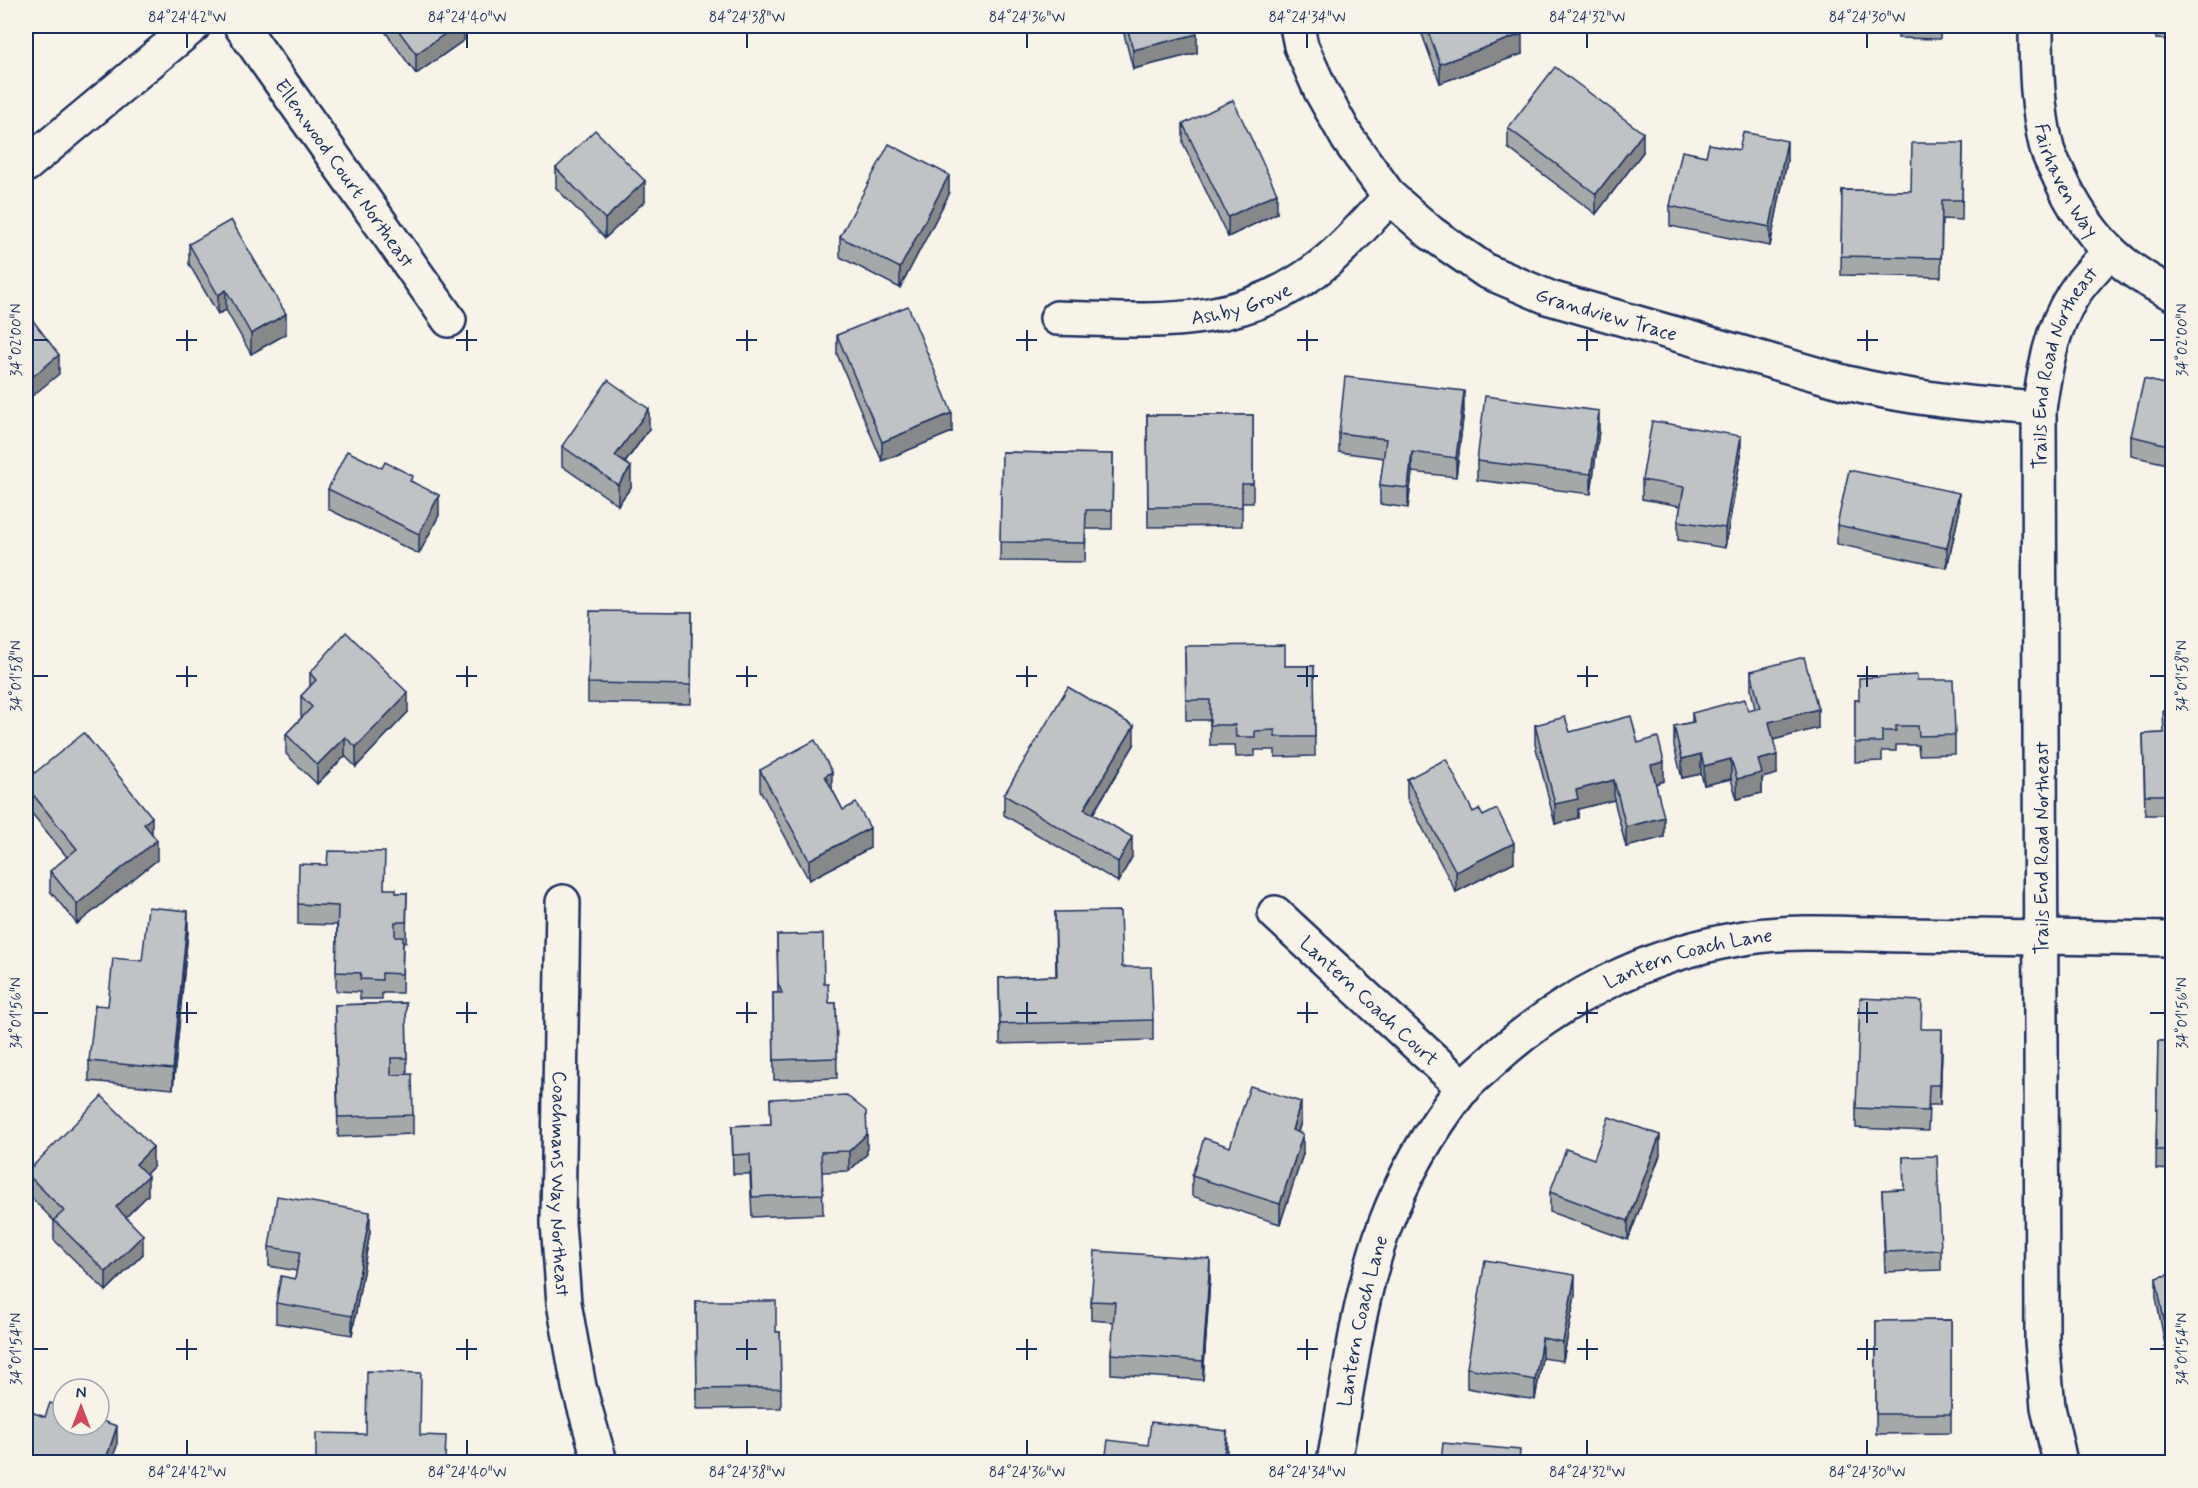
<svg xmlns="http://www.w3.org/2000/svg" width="2198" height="1488" viewBox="0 0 2198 1488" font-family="Mynerve,sans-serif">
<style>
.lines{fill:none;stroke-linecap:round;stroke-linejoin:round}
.minor-casing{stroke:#1b2f5e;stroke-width:38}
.minor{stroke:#f7f3e8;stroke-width:33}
.wall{fill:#a5a8a9;stroke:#1b2f5e;stroke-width:1.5}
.shaded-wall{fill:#86888a;stroke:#1b2f5e;stroke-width:1.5}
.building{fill:#c0c3c5;stroke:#1b2f5e;stroke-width:1.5}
.ticks{fill:none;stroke:#1b2f5e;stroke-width:2}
.labels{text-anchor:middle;stroke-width:4.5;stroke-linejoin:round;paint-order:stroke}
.street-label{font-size:20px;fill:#1b2f5e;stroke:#f7f3e8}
.neatline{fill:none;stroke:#1b2f5e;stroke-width:2}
.ticks-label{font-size:15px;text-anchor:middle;fill:#1b2f5e}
</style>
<rect width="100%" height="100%" fill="#f7f3e8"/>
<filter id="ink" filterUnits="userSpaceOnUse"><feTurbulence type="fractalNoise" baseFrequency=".0167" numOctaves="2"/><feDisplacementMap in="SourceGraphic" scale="12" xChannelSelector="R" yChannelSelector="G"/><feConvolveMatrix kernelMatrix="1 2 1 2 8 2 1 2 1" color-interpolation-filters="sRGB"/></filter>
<g filter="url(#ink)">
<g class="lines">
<defs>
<g id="minor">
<path id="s1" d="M241,26L449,320"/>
<path id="s2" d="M1297,26L1301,46L1321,91L1348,139L1390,197L1431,233L1486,271L1550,298L1847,383C1912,399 1972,404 2039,409"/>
<path id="s3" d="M2036,26C2036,67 2037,108 2047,149C2050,159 2056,168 2060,178C2086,233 2117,267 2172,293"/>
<path d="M26,165L193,26"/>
<path id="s4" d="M1057,318C1155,321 1245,330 1326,262C1349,243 1369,219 1390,197"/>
<path id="s5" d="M563,902L558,1223L564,1303L579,1387L600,1462"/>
<path id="s6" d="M1275,913L1464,1088"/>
<path id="s7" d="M1334,1462C1349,1383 1357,1301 1385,1225C1403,1177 1431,1129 1462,1089C1471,1079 1482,1070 1492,1061C1559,999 1647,954 1738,939C1793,929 1850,934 1906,935C1995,936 2084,937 2172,939"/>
<path id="s8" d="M2060,1462L2048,1407L2042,1341L2039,409C2045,368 2051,330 2073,295C2083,279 2097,266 2109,252"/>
</g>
</defs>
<use href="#minor" class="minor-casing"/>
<use href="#minor" class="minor"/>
</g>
<g class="wall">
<path d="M381,26H464V40L416,74Z"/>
<path d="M1122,26H1195L1197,53L1133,69Z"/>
<path d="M1419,26H1519L1522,54L1440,83Z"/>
<path d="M1898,26H1940V39L1898,38Z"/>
<path d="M2156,26H2172V40L2156,39Z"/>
<path d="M1183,124L1277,213L1228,237L1183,143Z"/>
<path d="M1508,128L1643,152L1596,214L1508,148Z"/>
<path d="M1963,143L1962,220L1942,219L1941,277L1841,275L1842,190L1911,191Z"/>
<path d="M1706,156L1787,161L1770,246L1670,226V206Z"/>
<path d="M556,168L645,201L605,238L556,188Z"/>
<path d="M949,194L900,288L840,257V237Z"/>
<path d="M189,244L286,334L251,354L226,310L218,314L189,264Z"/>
<path d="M837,335L952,432L882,461L837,354Z"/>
<path d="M2172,386V465L2131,456V436Z"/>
<path d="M1464,410L1456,477L1412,472L1408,508L1380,504V485L1384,458L1339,452V433Z"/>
<path d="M1147,415H1253V503H1242V526L1148,527Z"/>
<path d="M649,429L625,463L631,487L618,505L562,466V446Z"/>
<path d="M1599,430L1591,494L1477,480V461Z"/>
<path d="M1002,452L1113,454L1112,529H1086L1085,562L1000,561Z"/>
<path d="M1741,455L1725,548L1678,540V521L1681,506L1642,499V480Z"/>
<path d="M413,482L439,515L419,554L328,509V489Z"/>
<path d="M1959,513L1947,568L1837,544V525Z"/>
<path d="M692,612L691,704L588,703V683Z"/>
<path d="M1185,646L1285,666H1314L1315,756L1275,757V750H1255V756L1236,757L1235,745H1210V720H1186Z"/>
<path d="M1751,671L1818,728L1773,740L1777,774L1762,778V793L1737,799L1731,779L1704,785L1701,774L1682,778L1674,746V726L1692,722V713L1748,711L1755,709L1751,690Z"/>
<path d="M310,673L408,712L356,767L345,756L317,784L286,754V734L302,717L301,716V696L310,687Z"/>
<path d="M1917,680L1955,735V754L1919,755L1918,745H1896V751H1882V761L1855,762V700H1859Z"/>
<path d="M2172,711V815H2145L2143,734L2164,733Z"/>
<path d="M1535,725L1570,732L1638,743L1664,781L1655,784L1664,837L1626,847L1614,800L1578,809V818L1555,824L1535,744Z"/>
<path d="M1134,745L1093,814L1132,857L1118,882L1004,815V795Z"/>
<path d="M760,770L832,789L843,810L870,848L809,880L760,790Z"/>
<path d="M1407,779L1483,816L1514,862L1456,892L1407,798Z"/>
<path d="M26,780L157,860L77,924L50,891V871L67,857L26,806Z"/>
<path d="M384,889L396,893H407L406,942H403L402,993H382V999H360V992L336,991L337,925L298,924V904Z"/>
<path d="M1055,912L1122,967L1153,1020V1040L1000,1044L999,978L1056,976Z"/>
<path d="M188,931L173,1089L89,1081V1061L108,1006L142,961Z"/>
<path d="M777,935L824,984L829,1003H836L837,1078L774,1080L773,993H778Z"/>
<path d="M406,1003L407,1074L413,1115V1134L338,1137L335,1005Z"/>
<path d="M1922,1029L1942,1049L1940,1105H1929L1928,1131L1856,1128V1108Z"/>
<path d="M2158,1041H2172V1170L2156,1169Z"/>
<path d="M770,1099L867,1154L849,1171L822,1172L823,1214L752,1217L750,1174H733L732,1126L771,1124Z"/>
<path d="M1301,1122L1298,1132L1303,1154L1280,1224L1192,1196V1176L1230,1147Z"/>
<path d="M1660,1155L1628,1240L1550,1212V1192L1594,1159Z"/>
<path d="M1903,1157L1941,1250V1270L1885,1272L1882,1190L1904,1189Z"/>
<path d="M153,1167L146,1174L148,1195L126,1217L143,1254L106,1291L54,1240V1221L26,1192V1173Z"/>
<path d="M370,1232L352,1335L276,1323V1303L295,1279L297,1271L269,1266V1247Z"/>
<path d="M2172,1274V1382L2156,1297V1278Z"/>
<path d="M1210,1278L1203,1380L1111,1374V1354L1114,1322L1091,1320V1301Z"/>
<path d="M1575,1295L1563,1361L1542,1358L1535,1400L1467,1388V1368Z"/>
<path d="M696,1301L776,1332H780L781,1408L697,1409Z"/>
<path d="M1951,1320V1433L1876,1434V1321Z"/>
</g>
<g class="shaded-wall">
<path d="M456,26H464V40L416,74V54Z"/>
<path d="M1197,34V53L1133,69V50Z"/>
<path d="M1522,34V54L1440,83V64Z"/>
<path d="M1643,133V152L1596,214V194Z"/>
<path d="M1787,141V161L1770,246V227Z"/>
<path d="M949,175V194L900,288V268Z"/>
<path d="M645,181V201L605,238V219Z"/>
<path d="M1277,193V213L1228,237V217Z"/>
<path d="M226,290V310L218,314V295Z"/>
<path d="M286,314V334L251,354V334Z"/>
<path d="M59,355V374L26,401V382Z"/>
<path d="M1464,391V410L1456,477V458Z"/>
<path d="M649,409V429L615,476V456Z"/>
<path d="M1599,411V430L1591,494V474Z"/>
<path d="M952,413V432L882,461V442Z"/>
<path d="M1741,436V455L1725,548V528Z"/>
<path d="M1412,452V472L1408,508V488Z"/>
<path d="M631,467V487L618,505V485Z"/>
<path d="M1959,493V513L1947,568V548Z"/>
<path d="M439,495V515L419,554V534Z"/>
<path d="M30,657V676L26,687V667Z"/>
<path d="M408,693V712L356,767V747Z"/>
<path d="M1818,709V728L1769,741V722Z"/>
<path d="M1134,726V745L1084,828V809Z"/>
<path d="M345,737V756L317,784V765Z"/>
<path d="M1701,754V774L1682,778V759Z"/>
<path d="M1777,755V774L1762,778V793L1737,799V779L1758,760Z"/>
<path d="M1731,759V779L1704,785V766Z"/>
<path d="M1664,762V781L1651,785V765Z"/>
<path d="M832,772V792L825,776Z"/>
<path d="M1614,780V800L1578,809V818L1555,824V804L1576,790Z"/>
<path d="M152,817V837L144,824Z"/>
<path d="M1664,817V837L1626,847V827Z"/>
<path d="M870,828V848L809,880V860Z"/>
<path d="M1132,837V857L1118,882V862Z"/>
<path d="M157,840V860L77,924V904Z"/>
<path d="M1514,843V862L1456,892V872Z"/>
<path d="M188,911V931L173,1089V1069Z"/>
<path d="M1942,1029V1049L1940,1105V1085Z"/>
<path d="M1301,1102V1122L1292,1150V1130Z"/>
<path d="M867,1134V1154L849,1171V1151Z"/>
<path d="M1303,1134V1154L1280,1224V1204Z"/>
<path d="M1660,1135V1155L1628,1240V1221Z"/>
<path d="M153,1147V1167L136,1184V1164Z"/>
<path d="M148,1176V1195L116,1227V1207Z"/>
<path d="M370,1212V1232L352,1335V1316Z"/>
<path d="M143,1235V1254L106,1291V1272Z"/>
<path d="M1210,1259V1278L1203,1380V1361Z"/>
<path d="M1575,1275V1295L1563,1361V1342Z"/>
<path d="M1542,1338V1358L1535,1400V1380Z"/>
<path d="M117,1426V1446L111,1462H105Z"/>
<path d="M1227,1431V1451L1225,1462H1223Z"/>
</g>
<g class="building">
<path d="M395,26H456L416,54Z"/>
<path d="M1127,26H1195L1197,34L1133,50Z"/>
<path d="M1426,26H1519L1522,34L1440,64Z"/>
<path d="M1555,67L1643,133L1596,194L1508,128Z"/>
<path d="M1233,100L1277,193L1228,217L1183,124Z"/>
<path d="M595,130L645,181L605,219L556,168Z"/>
<path d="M1743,132L1787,141L1770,227L1670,206L1682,151L1706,156L1709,144L1739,150Z"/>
<path d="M1912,143H1963L1962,200H1942L1941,258L1841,256L1842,190L1911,191Z"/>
<path d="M889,144L949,175L900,268L840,237Z"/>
<path d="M231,220L286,314L251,334L226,290L218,295L189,244Z"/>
<path d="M908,306L952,413L882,442L837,335Z"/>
<path d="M28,314L59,355L26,382V316Z"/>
<path d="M1345,377L1464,391L1456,458L1412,452L1408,488L1380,485L1386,439L1339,433Z"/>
<path d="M2144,379L2172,386V446L2131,436Z"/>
<path d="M608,380L649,409L615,456L631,467L618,485L562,446Z"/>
<path d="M1485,396L1599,411L1591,474L1477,461Z"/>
<path d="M1147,415H1253V484H1242V507H1148Z"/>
<path d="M1652,421L1741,436L1725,528L1678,521L1684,487L1642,480Z"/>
<path d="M347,451L382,468L385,462L413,476L410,481L439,495L419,534L328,489Z"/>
<path d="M1002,452L1113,454L1112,510H1086L1085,543L1000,542Z"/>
<path d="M1849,470L1959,493L1947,548L1837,525Z"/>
<path d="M590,611L692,612L691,685L588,683Z"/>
<path d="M346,632L408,693L356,747L345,737L317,765L286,734L312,707L301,696L316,680L310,673Z"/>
<path d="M1285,645V666H1314L1315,737H1275V730L1255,731V737H1236L1235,725H1210V700H1186L1185,646Z"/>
<path d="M26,655L30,657L26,667Z"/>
<path d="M1804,657L1818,709L1769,722L1777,755L1758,760L1762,773L1737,779L1731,759L1704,766L1701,754L1682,759L1674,726L1694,722L1692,713L1745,699L1748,711L1760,708L1751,671Z"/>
<path d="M1917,675V680H1953L1955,735L1919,736L1918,726H1896V731H1882V742L1855,743V700H1859V678Z"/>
<path d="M1068,687L1134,726L1084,809L1132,837L1118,862L1004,795Z"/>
<path d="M2163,711H2172V795H2145L2143,734L2164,733Z"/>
<path d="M1631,716L1638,743L1658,737L1664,762L1651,765L1664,817L1626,827L1614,780L1576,790L1578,799L1555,804L1535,725L1565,717L1570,732Z"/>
<path d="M84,733L152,817L144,824L157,840L77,904L50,871L77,849L26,786V780Z"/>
<path d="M815,740L832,772L825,776L843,810L856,803L870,828L809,860L760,770Z"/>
<path d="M1446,759L1473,812L1479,809L1483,816L1497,809L1514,843L1456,872L1407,779Z"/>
<path d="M328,851L385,852L384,889H396V893H407L406,922H395V937H403L402,974L382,973V980L360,979L361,973L336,972L338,906L298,904L299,864L327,865Z"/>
<path d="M148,907L188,911L173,1069L89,1061L95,1005L108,1006L113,958L142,961Z"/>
<path d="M1120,911L1122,967H1151L1153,1020L1000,1024L999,978L1057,976L1055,912Z"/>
<path d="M823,934L824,984H828L829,1003H836L837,1058L774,1060L773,993H782L778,983L777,935Z"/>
<path d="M1860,998L1922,1001L1921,1029H1942L1940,1085H1929L1928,1111L1856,1108Z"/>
<path d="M406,1003L407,1058H391V1075L412,1074L413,1115L338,1117L335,1005Z"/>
<path d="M2158,1041H2172V1150H2156Z"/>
<path d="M1250,1086L1301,1102L1292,1130L1303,1134L1280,1204L1192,1176L1204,1138L1230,1147Z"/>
<path d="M846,1095L866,1111L867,1134L849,1151L821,1152L823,1194L752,1197L750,1154L733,1155L732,1126L771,1124L770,1099Z"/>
<path d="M102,1096L153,1147L136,1164L148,1176L116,1207L143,1235L106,1272L54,1220L64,1211L26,1173Z"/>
<path d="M1609,1117L1660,1135L1628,1221L1550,1192L1566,1149L1594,1159Z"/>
<path d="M1937,1156L1941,1250L1885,1252L1882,1190L1904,1189L1903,1157Z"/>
<path d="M277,1196L370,1212L352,1316L276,1303L281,1276L295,1279L300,1252L269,1247Z"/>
<path d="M1095,1251L1210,1259L1203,1361L1111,1354L1115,1302L1091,1301Z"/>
<path d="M1485,1260L1575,1275L1563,1342L1542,1338L1535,1380L1467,1368Z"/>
<path d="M2172,1274V1363L2156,1278Z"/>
<path d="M696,1301H776V1332H780L781,1388L697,1389Z"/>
<path d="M1951,1320V1414H1876V1321Z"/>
<path d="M367,1371L421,1373L420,1435L446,1436L445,1462H316V1433L366,1434Z"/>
<path d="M50,1403L63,1407V1425H99V1420L117,1426L105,1462H26V1410L45,1417Z"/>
<path d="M1151,1422L1227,1431L1223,1462H1105L1108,1440L1148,1445Z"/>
<path d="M1443,1443L1520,1450L1519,1462H1441Z"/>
<path d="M763,1458L833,1459V1462H763Z"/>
<path d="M1954,1459V1462H1932Z"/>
</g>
</g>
<path class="ticks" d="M187,33V48M467,33V48M747,33V48M1027,33V48M1307,33V48M1587,33V48M1867,33V48M187,330V351M467,330V351M747,330V351M1027,330V351M1307,330V351M1587,330V351M1867,330V351M33,340H48M176,340H197M456,340H477M736,340H757M1016,340H1037M1297,340H1318M1577,340H1598M1857,340H1878M2150,340H2165M187,666V687M467,666V687M747,666V687M1027,666V687M1307,666V687M1587,666V687M1867,666V687M33,676H48M176,676H197M456,676H477M736,676H757M1016,676H1037M1297,676H1318M1577,676H1598M1857,676H1878M2150,676H2165M187,1002V1023M467,1002V1023M747,1002V1023M1027,1002V1023M1307,1002V1023M1587,1002V1023M1867,1002V1023M33,1013H48M176,1013H197M456,1013H477M736,1013H757M1016,1013H1037M1297,1013H1318M1577,1013H1598M1857,1013H1878M2150,1013H2165M187,1339V1360M467,1339V1360M747,1339V1360M1027,1339V1360M1307,1339V1360M1587,1339V1360M1867,1339V1360M33,1349H48M176,1349H197M456,1349H477M736,1349H757M1016,1349H1037M1297,1349H1318M1577,1349H1598M1857,1349H1878M2150,1349H2165M187,1440V1455M467,1440V1455M747,1440V1455M1027,1440V1455M1307,1440V1455M1587,1440V1455M1867,1440V1455"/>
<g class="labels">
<g class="street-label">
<text dy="7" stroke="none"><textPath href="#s1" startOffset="180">Ellenwood Court Northeast</textPath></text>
<text dy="7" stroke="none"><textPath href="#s3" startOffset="160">Fairhaven Way</textPath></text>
<text dy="7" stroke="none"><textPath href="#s4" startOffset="186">Ashby Grove</textPath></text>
<text dy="7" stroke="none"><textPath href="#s2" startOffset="446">Grandview Trace</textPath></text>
<text dy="7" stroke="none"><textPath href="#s8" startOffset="1101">Trails End Road Northeast</textPath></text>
<text transform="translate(2041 848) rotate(-90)" y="7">Trails End Road Northeast</text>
<text dy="7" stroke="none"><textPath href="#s7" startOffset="666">Lantern Coach Lane</textPath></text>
<text dy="7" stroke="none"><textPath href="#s6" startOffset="129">Lantern Coach Court</textPath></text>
<text dy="7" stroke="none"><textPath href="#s5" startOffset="282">Coachmans Way Northeast</textPath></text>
<text dy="7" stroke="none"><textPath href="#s7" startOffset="144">Lantern Coach Lane</textPath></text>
</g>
</g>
<rect width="2198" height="1488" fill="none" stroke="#f7f3e8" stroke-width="66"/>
<g transform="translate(81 1407)"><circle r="28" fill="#f7f3e8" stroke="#9fa5b1" stroke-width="1.5"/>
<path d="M0-4.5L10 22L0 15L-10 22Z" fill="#d1495b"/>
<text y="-9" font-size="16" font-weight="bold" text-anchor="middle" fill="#1b2f5e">N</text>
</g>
<rect x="33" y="33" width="2132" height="1422" class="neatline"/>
<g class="ticks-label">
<text x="187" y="22">84°24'42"W</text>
<text x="467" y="22">84°24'40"W</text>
<text x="747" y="22">84°24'38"W</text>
<text x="1027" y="22">84°24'36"W</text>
<text x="1307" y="22">84°24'34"W</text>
<text x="1587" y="22">84°24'32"W</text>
<text x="1867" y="22">84°24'30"W</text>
<text transform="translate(16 340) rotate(-90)" y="5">34°02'00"N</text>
<text transform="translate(2182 340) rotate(-90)" y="5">34°02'00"N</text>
<text transform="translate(16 676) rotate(-90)" y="5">34°01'58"N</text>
<text transform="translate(2182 676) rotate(-90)" y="5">34°01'58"N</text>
<text transform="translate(16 1013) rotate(-90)" y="5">34°01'56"N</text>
<text transform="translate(2182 1013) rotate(-90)" y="5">34°01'56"N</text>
<text transform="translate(16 1349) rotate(-90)" y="5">34°01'54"N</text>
<text transform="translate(2182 1349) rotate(-90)" y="5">34°01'54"N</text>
<text x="187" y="1477">84°24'42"W</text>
<text x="467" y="1477">84°24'40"W</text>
<text x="747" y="1477">84°24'38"W</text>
<text x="1027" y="1477">84°24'36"W</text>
<text x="1307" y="1477">84°24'34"W</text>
<text x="1587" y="1477">84°24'32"W</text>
<text x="1867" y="1477">84°24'30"W</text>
</g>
</svg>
